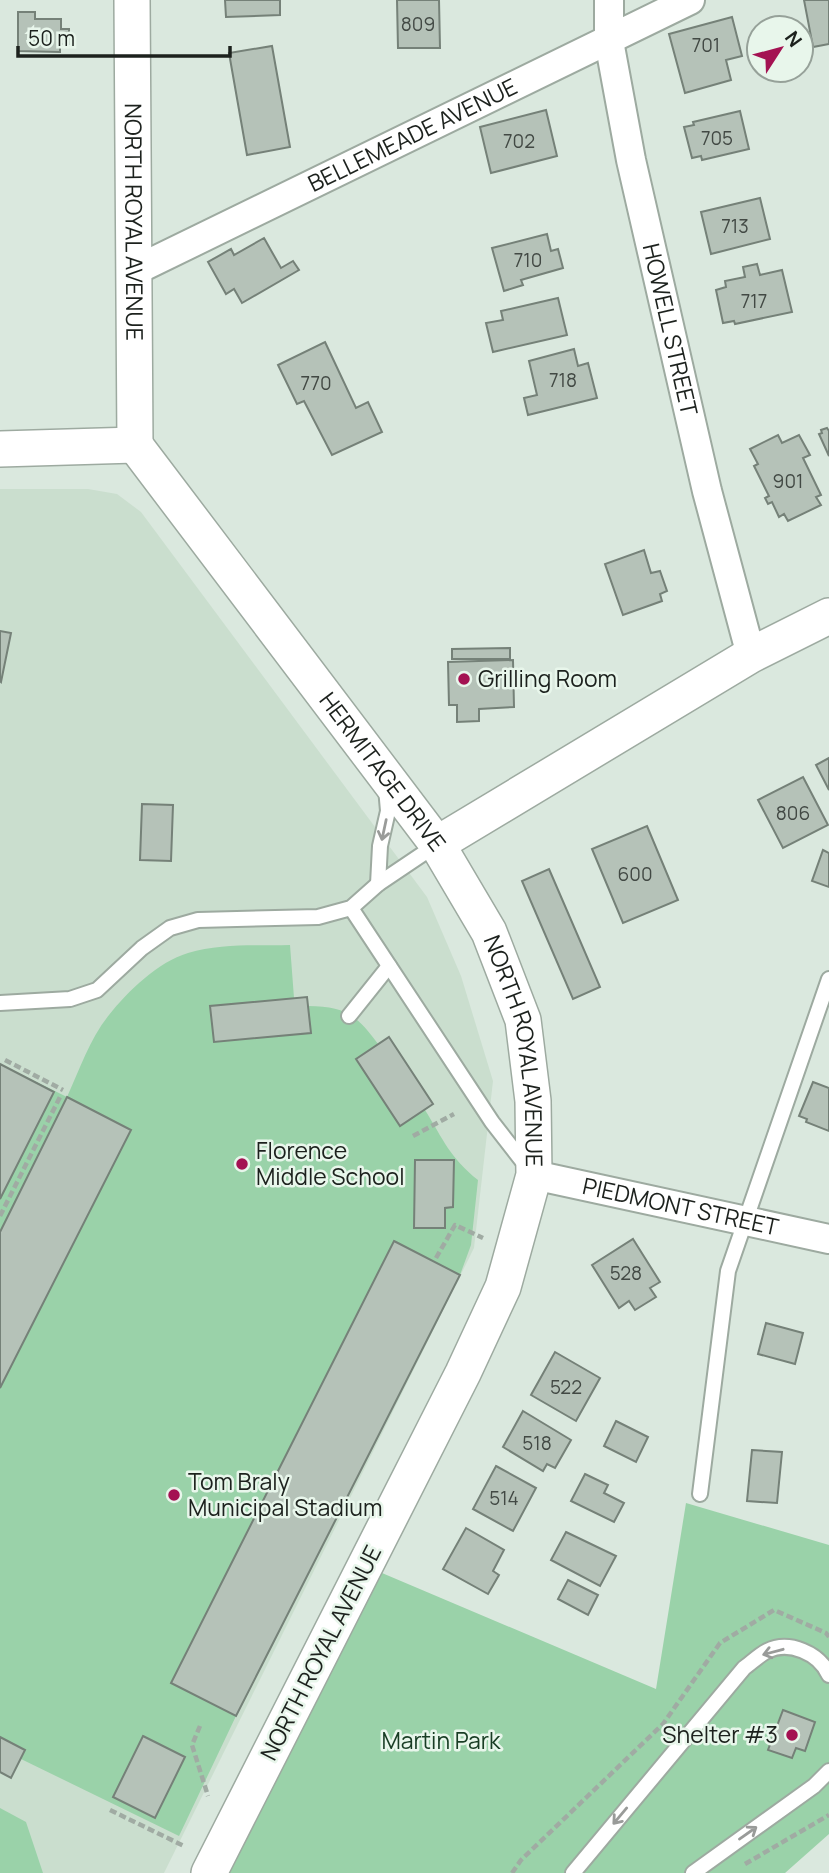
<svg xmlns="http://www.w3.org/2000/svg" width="829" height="1873" viewBox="0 0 829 1873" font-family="Manrope,sans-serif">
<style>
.built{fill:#cadece}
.green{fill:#9ad2a9}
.building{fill:#b5c2b8;stroke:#758178;stroke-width:2}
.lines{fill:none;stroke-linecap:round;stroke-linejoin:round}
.service-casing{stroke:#9daaa0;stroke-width:18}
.minor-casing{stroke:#9daaa0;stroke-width:32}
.tertiary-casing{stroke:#9daaa0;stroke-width:38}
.path{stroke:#a0aba3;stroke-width:4.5;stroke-dasharray:7 3.5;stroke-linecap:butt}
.service{stroke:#fff;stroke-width:14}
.minor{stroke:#fff;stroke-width:28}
.tertiary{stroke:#fff;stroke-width:35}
.oneway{stroke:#999b99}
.poi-dot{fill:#a41252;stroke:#e8f6eb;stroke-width:2.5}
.labels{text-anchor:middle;stroke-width:5;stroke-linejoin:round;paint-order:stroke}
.number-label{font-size:19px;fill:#424944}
.street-label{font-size:23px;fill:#1c211d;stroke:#e8f6eb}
.poi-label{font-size:23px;fill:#1c211d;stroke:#e8f6eb;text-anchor:start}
.park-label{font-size:23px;fill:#183d24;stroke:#e8f6eb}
</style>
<rect width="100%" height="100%" fill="#dae8de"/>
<path class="built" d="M0,489H88L117,494L141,512L427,897L461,976L493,1081L474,1248L164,1873H0Z"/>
<g class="green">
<path d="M290,945L294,998L307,997L308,1006C344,1006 357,1015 378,1044L389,1037L433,1104L425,1110C443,1139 450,1158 478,1180L471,1245L460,1275L236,1716L179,1836L21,1759L11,1778L0,1772V1064L67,1097C79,1071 90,1038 109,1015C128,991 158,962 188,953C221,943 257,946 290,945Z"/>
<path d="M686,1503L829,1545V1834L785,1873H225L257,1806L382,1573L656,1689Z"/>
<path d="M0,1808L26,1822L43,1873H0Z"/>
</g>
<g class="building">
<path d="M225,0H280V15L226,17Z"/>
<path d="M397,0H439L440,48H398Z"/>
<path d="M804,0H829V44L813,47Z"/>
<path d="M18,12H35V19H61V29H69V44H60V52L18,51Z"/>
<path d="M732,17L742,56L726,60L731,80L685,93L669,34Z"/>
<path d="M272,46L290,147L247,155L229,53Z"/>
<path d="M546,110L557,156L491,173L480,127Z"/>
<path d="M740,111L749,149L702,160L701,156L692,158L684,127L694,125L693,122Z"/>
<path d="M760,198L770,239L711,254L701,212Z"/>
<path d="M547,234L551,251L558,249L563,268L521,280L523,285L504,291L492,248Z"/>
<path d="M264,238L281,268L293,261L299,270L242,303L234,289L226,294L208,262L231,249L234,255Z"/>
<path d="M757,264L760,275L782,270L792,312L735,324L734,321L723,323L716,290L726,287L725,281L745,277L743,267Z"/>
<path d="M558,298L567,335L493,352L486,323L503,320L501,311Z"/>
<path d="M325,342L356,408L368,402L382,432L332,455L304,401L297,404L278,365Z"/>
<path d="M574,349L578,366L588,363L597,398L528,415L524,398L537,395L529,361Z"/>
<path d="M827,428L829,431V456L819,434L822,433L821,430Z"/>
<path d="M778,435L782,443L799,435L810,455L803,458L821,495L816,497L821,505L788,521L784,514L779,517L772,502L768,504L765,498L769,496L754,466L758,464L750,449Z"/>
<path d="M644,550L651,573L660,571L667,591L660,594L662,601L623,615L605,564Z"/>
<path d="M0,631L11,633L1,682L0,681Z"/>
<path d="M510,648V659H452V649Z"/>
<path d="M513,660L514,707L479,709V721L457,722V705H449L448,662Z"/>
<path d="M829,758V790L816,765Z"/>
<path d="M803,777L828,825L783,848L758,800Z"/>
<path d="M142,804L173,805L171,861L140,860Z"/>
<path d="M647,826L678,900L623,923L592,849Z"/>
<path d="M823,850L829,853V887L812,881Z"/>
<path d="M549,869L600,987L573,999L522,881Z"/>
<path d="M307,997L311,1033L214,1042L210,1006Z"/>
<path d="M389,1037L433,1104L400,1126L356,1059Z"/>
<path d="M0,1064L54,1092L0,1199Z"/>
<path d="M813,1082L829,1088V1131L806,1122L807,1119L799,1116Z"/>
<path d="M67,1097L131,1130L0,1388V1232Z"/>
<path d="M415,1160H454L453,1207L445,1208V1228H414Z"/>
<path d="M633,1239L660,1282L650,1288L656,1297L635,1310L629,1301L619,1308L592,1265Z"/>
<path d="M394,1241L460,1275L236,1716L171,1683Z"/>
<path d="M766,1323L803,1333L795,1364L758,1354Z"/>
<path d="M555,1352L600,1378L576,1421L531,1395Z"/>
<path d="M523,1411L571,1440L555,1468L547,1464L543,1471L503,1447Z"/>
<path d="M616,1421L648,1437L636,1462L604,1446Z"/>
<path d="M752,1450L782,1452L777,1503L747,1501Z"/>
<path d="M496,1466L536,1488L513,1531L473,1509Z"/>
<path d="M585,1474L608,1485L604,1493L624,1503L614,1522L571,1501Z"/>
<path d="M466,1528L504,1550L493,1571L499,1575L488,1594L443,1569Z"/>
<path d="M566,1532L616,1556L600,1586L551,1560Z"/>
<path d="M568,1580L598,1595L588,1615L558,1599Z"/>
<path d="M783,1710L815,1722L805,1751L796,1748L792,1758L768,1750Z"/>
<path d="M143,1736L185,1757L155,1818L113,1797Z"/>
<path d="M0,1737L25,1750L11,1778L0,1772Z"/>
</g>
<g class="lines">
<defs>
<g id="service">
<path d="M378,884L380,846L388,811L386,788"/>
<path d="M351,908L492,1122L527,1167"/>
<path d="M0,1003L70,999L97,990L142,948L170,928L198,920L318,917L351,908L378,884L436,845"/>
<path d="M349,1016L389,966"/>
<path d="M700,1494L728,1271L829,979"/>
<path d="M573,1873L744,1668C751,1663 759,1655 767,1651C789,1640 819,1653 829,1675"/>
<path d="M693,1873L814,1786L829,1771"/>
</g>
<g id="minor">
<path id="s1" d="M609,0V41L631,160L707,491L751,655"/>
<path id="s2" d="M134,271L690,0"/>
<path id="s3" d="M534,1175L829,1239"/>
</g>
<g id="tertiary">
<path id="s4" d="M132,0L135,445"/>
<path id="s5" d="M135,445L437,844L489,932L523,1020L533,1101L534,1175L503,1287L463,1373L209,1873"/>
<path d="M0,449L135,445"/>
<path d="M437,844L751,655L829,616"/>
</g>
</defs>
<use href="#service" class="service-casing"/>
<use href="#minor" class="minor-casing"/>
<use href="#tertiary" class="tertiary-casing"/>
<g class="path">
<path d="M5,1060L63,1090"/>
<path d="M413,1136L454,1114"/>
<path d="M0,1216L61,1095"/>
<path d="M436,1258L455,1225L483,1238"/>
<path d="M200,1726L192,1745L208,1796"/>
<path d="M110,1810L184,1846"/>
<path d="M745,1864L829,1815"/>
<path d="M512,1873L521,1860L663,1724L720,1643L774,1610L826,1633L829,1637"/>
</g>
<use href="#service" class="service"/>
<use href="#minor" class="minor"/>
<use href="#tertiary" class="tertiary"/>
</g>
<defs><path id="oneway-shaft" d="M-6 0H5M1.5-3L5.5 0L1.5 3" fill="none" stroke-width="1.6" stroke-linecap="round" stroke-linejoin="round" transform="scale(1.75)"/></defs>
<g class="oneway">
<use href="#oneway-shaft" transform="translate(384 830) rotate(102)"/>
<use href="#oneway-shaft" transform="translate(773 1652) rotate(165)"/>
<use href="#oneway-shaft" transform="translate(620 1816) rotate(130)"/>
<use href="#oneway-shaft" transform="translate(748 1833) rotate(-35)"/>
</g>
<g class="poi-dot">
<circle cx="464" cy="679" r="7"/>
<circle cx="242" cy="1164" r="7"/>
<circle cx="174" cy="1495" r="7"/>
<circle cx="792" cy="1735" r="7"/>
</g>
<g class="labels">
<g class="number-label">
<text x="418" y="31">809</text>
<text x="706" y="52">701</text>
<text x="717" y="145">705</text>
<text x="519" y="148">702</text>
<text x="735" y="233">713</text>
<text x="528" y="267">710</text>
<text x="754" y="308">717</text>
<text x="563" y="387">718</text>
<text x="316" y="390">770</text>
<text x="788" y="488">901</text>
<text x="793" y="820">806</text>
<text x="635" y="881">600</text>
<text x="626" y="1280">528</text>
<text x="566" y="1394">522</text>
<text x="537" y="1450">518</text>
<text x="504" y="1505">514</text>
</g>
<g class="street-label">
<text dy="8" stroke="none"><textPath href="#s2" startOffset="310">BELLEMEADE AVENUE</textPath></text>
<text dy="8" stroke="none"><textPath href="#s4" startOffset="222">NORTH ROYAL AVENUE</textPath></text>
<text dy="8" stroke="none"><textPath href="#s1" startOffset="336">HOWELL STREET</textPath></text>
<text dy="8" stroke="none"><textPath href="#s5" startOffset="410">HERMITAGE DRIVE</textPath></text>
<text dy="8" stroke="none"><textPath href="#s5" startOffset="726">NORTH ROYAL AVENUE</textPath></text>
<text dy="8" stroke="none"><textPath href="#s3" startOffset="150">PIEDMONT STREET</textPath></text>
<text transform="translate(321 1653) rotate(-63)" y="8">NORTH ROYAL AVENUE</text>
</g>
<g class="poi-label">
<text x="478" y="687">Grilling Room</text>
<text x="256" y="1159">Florence<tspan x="256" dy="26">Middle School</tspan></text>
<text x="188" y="1490">Tom Braly<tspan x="188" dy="26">Municipal Stadium</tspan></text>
<text x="778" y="1743" text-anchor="end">Shelter #3</text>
</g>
<g class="park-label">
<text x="441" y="1749">Martin Park</text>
</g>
</g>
<g transform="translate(780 49) rotate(54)"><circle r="33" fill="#e8f6eb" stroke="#96a199" stroke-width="2"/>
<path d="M0-5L12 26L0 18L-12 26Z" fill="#a41252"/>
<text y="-10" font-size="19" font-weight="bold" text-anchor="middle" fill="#1c211d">N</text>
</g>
<path d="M18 46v10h212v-10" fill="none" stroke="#1c211d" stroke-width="3.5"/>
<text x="28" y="46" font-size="21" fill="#1c211d" stroke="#e8f6eb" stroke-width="5" paint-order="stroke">50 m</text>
</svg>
